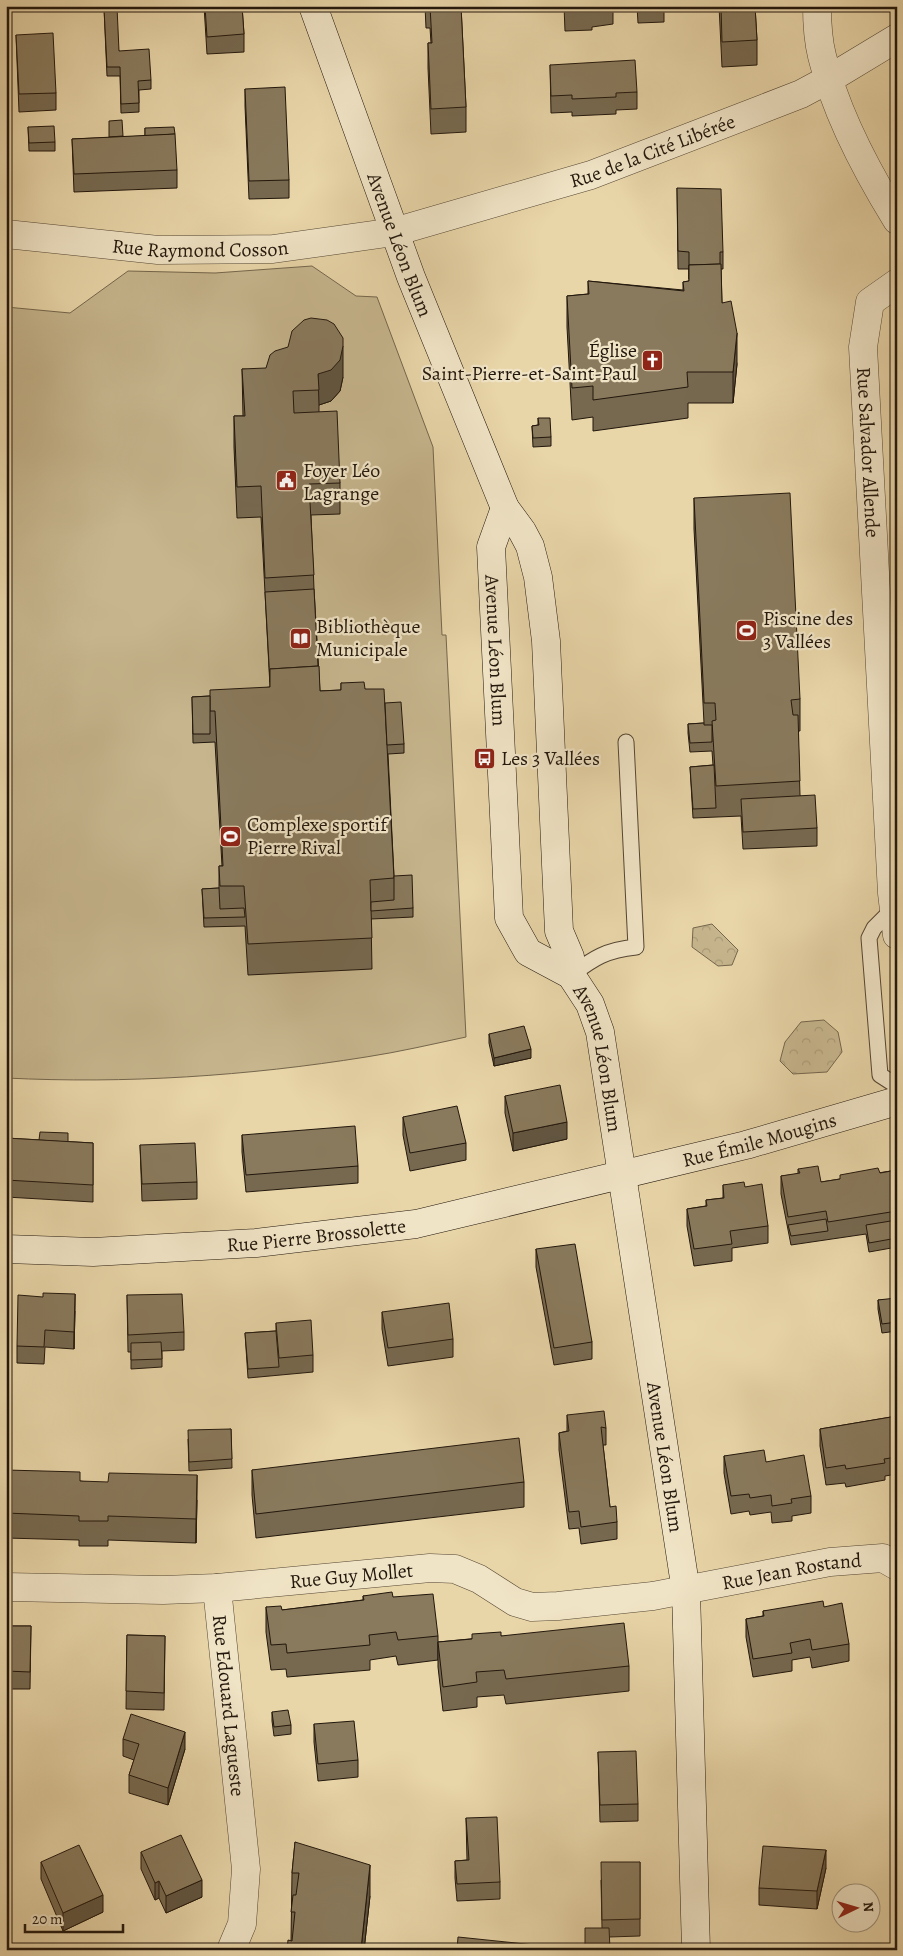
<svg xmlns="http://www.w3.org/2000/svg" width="903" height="1956" viewBox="0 0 903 1956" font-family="Alegreya,serif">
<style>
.forest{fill:url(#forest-crowns);stroke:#74664c}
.pitch{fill:#c6b58d;stroke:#74664c}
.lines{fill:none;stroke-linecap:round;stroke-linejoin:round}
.lane-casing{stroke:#544633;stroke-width:17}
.street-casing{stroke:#544633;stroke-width:29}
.secondary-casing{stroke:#22170c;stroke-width:29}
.lane{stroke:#f0e4c6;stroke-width:15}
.street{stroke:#f0e4c6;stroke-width:28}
.secondary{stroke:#f0e4c6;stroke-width:28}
.wall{fill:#766950;stroke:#22170c}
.shaded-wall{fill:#605541;stroke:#22170c}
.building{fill:#897a5d;stroke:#22170c}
.labels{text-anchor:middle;stroke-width:4.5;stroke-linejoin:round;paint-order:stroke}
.street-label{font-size:20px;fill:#22170c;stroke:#f0e4c6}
.poi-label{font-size:20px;fill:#22170c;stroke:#f0e4c6;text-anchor:start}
</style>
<defs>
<pattern id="forest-crowns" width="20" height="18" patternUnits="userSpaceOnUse" patternTransform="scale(1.25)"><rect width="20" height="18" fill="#c6b58d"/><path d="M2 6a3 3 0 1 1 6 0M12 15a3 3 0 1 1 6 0" fill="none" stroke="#aa9b78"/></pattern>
</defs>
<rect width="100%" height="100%" fill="#e8d5a8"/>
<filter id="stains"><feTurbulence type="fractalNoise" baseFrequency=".004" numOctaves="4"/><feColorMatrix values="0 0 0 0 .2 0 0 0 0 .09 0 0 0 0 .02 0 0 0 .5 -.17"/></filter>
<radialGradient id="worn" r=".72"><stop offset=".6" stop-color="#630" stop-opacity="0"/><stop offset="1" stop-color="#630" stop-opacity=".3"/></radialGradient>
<g class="forest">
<path d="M712,924L738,950L732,965L718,966L692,947L693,928Z"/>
<path d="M824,1020L838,1032L842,1052L827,1072L793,1074L780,1061L785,1042L801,1022Z"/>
</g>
<path class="pitch" d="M312,266L356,296L377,297L433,447L442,635H446L466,1037C433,1044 399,1052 366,1057C247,1076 126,1084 6,1078V307L70,313L128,271L215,273Z"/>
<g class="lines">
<defs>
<g id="lane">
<path d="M894,908L874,928L869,938L880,1075L897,1086"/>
<path d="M571,975C594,958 606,950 636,947L626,742"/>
</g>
<g id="street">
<path d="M817,6C817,23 818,40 822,56C836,114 866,170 897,220"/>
<path id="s1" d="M6,234L158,250L273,249L394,232L591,175L765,108L801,94L829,79L897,38"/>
<path id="s2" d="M897,283L870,302L863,347L892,893L897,935"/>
<path id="s3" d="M6,1587L163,1590L217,1588L430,1568L455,1569L479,1579L515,1602L532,1607L558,1606L653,1596L830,1562L883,1558L897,1566"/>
<path id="s4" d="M217,1588L246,1869L242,1924L231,1950"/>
</g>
<g id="secondary">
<path id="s5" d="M313,6L411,277L505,508L522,531L530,546L538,577L546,641L559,931L570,957L571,975"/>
<path id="s6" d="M505,508L491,547L509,918L528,952L571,975L590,1004L600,1032L686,1591L696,1950"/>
<path id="s7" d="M6,1249L93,1252L256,1243L416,1224L746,1145L897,1101"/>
</g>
</defs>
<use href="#lane" class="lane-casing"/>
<use href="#street" class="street-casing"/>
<use href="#secondary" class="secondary-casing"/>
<use href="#lane" class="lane"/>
<use href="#street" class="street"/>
<use href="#secondary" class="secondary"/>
</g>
<g class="wall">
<path d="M204,6H242L244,34V52L207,54Z"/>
<path d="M425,6H461L466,107V132L431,134L428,68V43H431L430,28H426Z"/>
<path d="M564,6H613V24L592,27V30L565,31Z"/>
<path d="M637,6H664V22L638,23Z"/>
<path d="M719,6H755L757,40V65L722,67Z"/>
<path d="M104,8L119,51L151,80V89L139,90V112L121,113L120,76H107Z"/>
<path d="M16,35L56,93V110L19,112Z"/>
<path d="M550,65L637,92V109L616,110V114L572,116V112L551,113Z"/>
<path d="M245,89L289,180V198L249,199L245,106Z"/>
<path d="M28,127L55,142V151H29Z"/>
<path d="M145,128L177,170V188L74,192L72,139L145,136Z"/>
<path d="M677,188L723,252V269H721L722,303L737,364L733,403H688V418L593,431V417L572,420L567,327V296L588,294V281L683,290V282L689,281V269H678Z"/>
<path d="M242,369L343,377L340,391L331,401L319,405V412L340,483V514L311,515L314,589L320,691L341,690V683L365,689L385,703L404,744V753L388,754L394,876L413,908V917L371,919L372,969L248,975L245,926L204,927L202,889L219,888V866H222L215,742L193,743L192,697L210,696L270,687L261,517L237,518L234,447V416H243Z"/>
<path d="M538,418L551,437V446L533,447L532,426L538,425Z"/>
<path d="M694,498L800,699V731H798L800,795L817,828V846L743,849L741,816L693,818L690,767L713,765L712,751L690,752L688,733V724L704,723L694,529Z"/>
<path d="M489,1034L531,1058L494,1066L489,1043Z"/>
<path d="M505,1096L567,1139L513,1151L505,1113Z"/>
<path d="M403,1117L466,1143V1160L410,1171L403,1135Z"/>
<path d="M242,1135L358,1166V1183L246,1192L242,1152Z"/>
<path d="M6,1138L93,1143V1202L6,1197Z"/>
<path d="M140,1145L197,1182V1199L142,1201Z"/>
<path d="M798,1169L821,1182L897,1170V1247L869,1252L866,1234L791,1245L781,1194V1176L798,1174Z"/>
<path d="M723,1185L745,1187L768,1226V1243L732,1248V1261L694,1266L687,1226V1209L706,1206V1200L723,1198Z"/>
<path d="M536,1249L592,1342V1359L554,1365L536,1267Z"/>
<path d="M127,1295L184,1332V1350L162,1351V1367L131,1369V1352H128Z"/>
<path d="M878,1300H897V1331L882,1333L878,1309Z"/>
<path d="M75,1311L74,1349L45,1347L44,1364L17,1363V1346Z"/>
<path d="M382,1312L453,1339V1357L388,1366L382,1329Z"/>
<path d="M276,1323L313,1355V1372L248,1378L245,1333L276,1331Z"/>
<path d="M567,1415L606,1428V1445H603L610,1507L617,1522V1539L581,1544L579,1528L569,1529L559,1450V1433L567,1431Z"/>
<path d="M897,1416V1474L885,1476V1480L846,1487L845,1483L826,1485L820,1446V1429Z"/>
<path d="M231,1429L232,1468L189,1471L188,1439Z"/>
<path d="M724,1456L766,1462L811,1496V1513L792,1516V1521L772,1523L771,1512L750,1515L749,1511L731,1514L724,1473Z"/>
<path d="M6,1470L80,1481L197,1500L196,1543L108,1540V1546H79V1540L6,1538Z"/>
<path d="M252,1470L524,1482V1507L256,1538L252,1495Z"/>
<path d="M363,1596L393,1597L438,1636V1660L398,1665L396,1656L370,1660V1670L287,1677L286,1669L271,1670L266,1632V1607L282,1610L363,1600Z"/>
<path d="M824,1607L849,1644V1661L812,1668L810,1657L792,1660V1671L753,1677L746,1637V1619L763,1616V1611Z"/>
<path d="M6,1626H31L30,1689H6Z"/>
<path d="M127,1635L165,1636L164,1710L126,1709Z"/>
<path d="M501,1636L629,1666V1691L506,1704L504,1695L477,1697V1707L443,1711L438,1667V1642Z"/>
<path d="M897,1653V1680L892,1674V1657Z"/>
<path d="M272,1712L291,1725V1734L274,1736L272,1721Z"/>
<path d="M314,1724L358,1760V1777L318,1781L314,1742Z"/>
<path d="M123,1739L185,1749L168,1805L129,1793V1775L134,1760L123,1756Z"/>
<path d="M598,1752L638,1804V1821L600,1822Z"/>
<path d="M466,1818L500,1882V1899L457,1901L455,1878V1861L467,1860Z"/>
<path d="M295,1842L370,1896L364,1950H287L291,1941L292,1873Z"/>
<path d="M141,1852L202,1897L166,1913L159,1898L155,1900L141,1869Z"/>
<path d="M41,1862L103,1912L63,1931L41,1879Z"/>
<path d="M640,1862V1936L609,1937L610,1949L585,1950L602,1928L601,1880Z"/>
<path d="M826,1868L817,1909L759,1905V1888Z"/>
</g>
<g class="shaded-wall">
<path d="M8,299V308L6,314V305Z"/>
<path d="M737,333V364L733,403V372Z"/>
<path d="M343,346V377L340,391L331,401L319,405L318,374Z"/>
<path d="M531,1049V1058L494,1066V1058Z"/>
<path d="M567,1122V1139L513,1151V1133Z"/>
<path d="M75,1294V1311L74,1349V1332Z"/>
<path d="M197,1475V1500L196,1543V1519Z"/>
<path d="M185,1732V1749L168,1805V1788Z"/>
<path d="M826,1850V1868L817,1909V1891Z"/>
<path d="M370,1865V1896L364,1950H361Z"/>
<path d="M202,1880V1897L166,1913V1896Z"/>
<path d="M159,1881V1898L155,1900V1883Z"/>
<path d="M103,1895V1912L63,1931V1913Z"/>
</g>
<g class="building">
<path d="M205,6H242L244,34L207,37Z"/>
<path d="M430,6H461L466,107L431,109L428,43H432Z"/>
<path d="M721,6H755L757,40L722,42Z"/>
<path d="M117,7L119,51L149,49L151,80L138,81L139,103L121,104L120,67H107L104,8Z"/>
<path d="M53,33L56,93L19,94L16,35Z"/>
<path d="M635,60L637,92L616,93V97L572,99V95L551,96L550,65Z"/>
<path d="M285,87L289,180L249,181L245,89Z"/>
<path d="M122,120L123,136L109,137V121Z"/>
<path d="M54,126L55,142L29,143L28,127Z"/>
<path d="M174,127L175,134L145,136V128Z"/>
<path d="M175,134L177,170L74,174L72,139Z"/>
<path d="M677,188L721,189L723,252H720V264L689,265V279V252L678,251Z"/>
<path d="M721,264L722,303L731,301L737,333L733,372H687L688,387L593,400V386L572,388L567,296L589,294L588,281L684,291L683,282L689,281V265Z"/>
<path d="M311,318L327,320L334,324L343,338V346L340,360L331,370L318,374L319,390L293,391L294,413L337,411L340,483L309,484L314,575L265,578L261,486L237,487L234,416H245L242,369L266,368L270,355L275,351L288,347L292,331L304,320Z"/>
<path d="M538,418H550L551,437L533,438L532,426L539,425Z"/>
<path d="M790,493L800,699L791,700L793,715H798L800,781L716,786L712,721L716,720L715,703H704V701L694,498Z"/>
<path d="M314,589L318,666L270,669V682L265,592Z"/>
<path d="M319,666L320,691L341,690V683L364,682L365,689H384L394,878L370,880L372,938L248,944L244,886H220L219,866H223L215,711H210V690L270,687V669Z"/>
<path d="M210,696V734H193L192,697Z"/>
<path d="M401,702L404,744L387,745L385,703Z"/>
<path d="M704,723V725H712V742L690,743L688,724Z"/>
<path d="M714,765L716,808L693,809L690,767Z"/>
<path d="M815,795L817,828L743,832L741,799Z"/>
<path d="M412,875L413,908L371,911V902L394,900V876Z"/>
<path d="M219,888L220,909L244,908L245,917L204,918L202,889Z"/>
<path d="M524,1026L531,1049L494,1058L489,1034Z"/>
<path d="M560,1085L567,1122L513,1133L505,1096Z"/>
<path d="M457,1106L466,1143L410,1153L403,1117Z"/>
<path d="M355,1126L358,1166L246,1175L242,1135Z"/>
<path d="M40,1132L68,1133V1142L39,1140Z"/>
<path d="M6,1138L93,1143V1185L6,1180Z"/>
<path d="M195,1143L197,1182L142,1184L140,1145Z"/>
<path d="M818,1166L821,1182L840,1179V1175L878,1168L880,1173L897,1170V1211L828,1222L826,1211L788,1217L781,1176L800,1173L798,1169Z"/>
<path d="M744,1182L745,1187L762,1184L768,1226L730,1231L732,1244L694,1249L687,1209L707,1206L706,1200L724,1198L723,1185Z"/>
<path d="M826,1219L828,1231L791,1236L788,1225Z"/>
<path d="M897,1220V1238L869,1243L866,1225Z"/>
<path d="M575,1244L592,1342L554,1348L536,1249Z"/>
<path d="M43,1293L75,1294L74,1332L45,1330L44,1347L17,1346L18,1295L43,1297Z"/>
<path d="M182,1294L184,1332L128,1335L127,1295Z"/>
<path d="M896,1298L897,1322L882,1324L878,1300Z"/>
<path d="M449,1303L453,1339L388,1348L382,1312Z"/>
<path d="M311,1320L313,1355L279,1358L276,1323Z"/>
<path d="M276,1331L279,1367L248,1369L245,1333Z"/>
<path d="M161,1342L162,1359L131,1360V1343Z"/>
<path d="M604,1411L606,1428L601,1427L610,1507L616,1506L617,1522L581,1527L579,1511L569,1512L559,1433L569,1431L567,1415Z"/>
<path d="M897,1416V1457L884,1459L885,1463L846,1469L845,1465L826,1468L820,1429Z"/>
<path d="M231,1429L232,1459L189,1462L188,1430Z"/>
<path d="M519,1438L524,1482L256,1514L252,1470Z"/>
<path d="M764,1450L766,1462L804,1455L811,1496L791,1499L792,1503L772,1506L771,1495L750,1498L749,1494L731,1496L724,1456Z"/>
<path d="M6,1470L80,1472V1481L108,1482L109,1473L197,1475L196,1519L108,1516V1521H79V1516L6,1513Z"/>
<path d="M392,1592L393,1597L433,1594L438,1636L398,1640L396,1632L369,1635L370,1645L287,1653L286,1644L271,1645L266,1607L281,1606L282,1610L364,1600L363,1596Z"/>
<path d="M823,1601L824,1607L842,1603L849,1644L812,1650L810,1639L790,1643L792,1653L753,1659L746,1619L764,1616L763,1611Z"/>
<path d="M624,1623L629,1666L506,1679L504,1670L476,1672L477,1682L443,1687L438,1642L472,1639V1634L501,1632V1636Z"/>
<path d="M6,1626H31L30,1672L6,1671Z"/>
<path d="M127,1635L165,1636L164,1693L126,1691Z"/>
<path d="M897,1653V1663L892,1657Z"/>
<path d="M288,1710L291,1725L274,1727L272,1712Z"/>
<path d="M131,1714L185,1732L168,1788L129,1775L139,1744L123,1739Z"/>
<path d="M354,1721L358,1760L318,1764L314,1724Z"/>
<path d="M636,1751L638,1804L600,1805L598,1752Z"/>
<path d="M497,1817L500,1882L457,1884L455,1861L469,1860L466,1818Z"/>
<path d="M181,1835L202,1880L166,1896L159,1881L155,1883L141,1852Z"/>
<path d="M295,1842L370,1865L361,1949L353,1948V1950H287L288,1940L292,1941L295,1912H291L293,1895H296L299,1873H292Z"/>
<path d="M79,1845L103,1895L63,1913L41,1862Z"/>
<path d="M763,1846L826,1850L817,1891L759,1888Z"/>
<path d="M601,1862H640V1919L602,1920Z"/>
<path d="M585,1928H609L610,1949L596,1945L595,1950H585Z"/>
<path d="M458,1937L535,1945V1950H457Z"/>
<path d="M596,1945L613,1950H595Z"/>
</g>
<defs>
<symbol id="church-square" viewBox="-11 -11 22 22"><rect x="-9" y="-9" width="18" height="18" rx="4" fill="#8f2418" stroke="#f0e4c6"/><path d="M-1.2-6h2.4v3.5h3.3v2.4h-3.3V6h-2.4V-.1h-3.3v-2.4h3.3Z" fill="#fff"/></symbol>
<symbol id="civic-square" viewBox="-11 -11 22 22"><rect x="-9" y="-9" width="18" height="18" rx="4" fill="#8f2418" stroke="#f0e4c6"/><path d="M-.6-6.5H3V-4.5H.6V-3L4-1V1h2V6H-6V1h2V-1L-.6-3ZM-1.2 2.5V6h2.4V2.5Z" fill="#fff"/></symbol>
<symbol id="stadium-square" viewBox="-11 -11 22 22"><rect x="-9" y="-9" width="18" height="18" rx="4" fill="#8f2418" stroke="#f0e4c6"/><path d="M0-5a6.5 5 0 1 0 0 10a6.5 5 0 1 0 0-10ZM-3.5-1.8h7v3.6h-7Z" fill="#fff"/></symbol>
<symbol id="library-square" viewBox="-11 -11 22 22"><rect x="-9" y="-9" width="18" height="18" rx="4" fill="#8f2418" stroke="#f0e4c6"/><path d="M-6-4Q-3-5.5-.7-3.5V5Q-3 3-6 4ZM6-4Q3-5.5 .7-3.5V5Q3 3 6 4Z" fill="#fff"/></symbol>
<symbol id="bus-square" viewBox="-11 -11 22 22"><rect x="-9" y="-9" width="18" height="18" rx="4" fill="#8f2418" stroke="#f0e4c6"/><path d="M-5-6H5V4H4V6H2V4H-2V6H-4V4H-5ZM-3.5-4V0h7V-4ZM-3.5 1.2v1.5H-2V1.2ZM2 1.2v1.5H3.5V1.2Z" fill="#fff"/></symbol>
</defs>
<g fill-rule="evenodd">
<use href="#church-square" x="640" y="348" width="25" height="25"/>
<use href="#civic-square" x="274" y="468" width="25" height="25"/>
<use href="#stadium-square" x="734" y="618" width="25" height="25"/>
<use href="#library-square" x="288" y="626" width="25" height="25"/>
<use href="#bus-square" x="472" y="746" width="25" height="25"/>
<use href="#stadium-square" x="218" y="824" width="25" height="25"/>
</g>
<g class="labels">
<g class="street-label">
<text dy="7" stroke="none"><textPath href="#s1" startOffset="661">Rue de la Cité Libérée</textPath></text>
<text dy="7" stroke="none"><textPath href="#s1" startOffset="195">Rue Raymond Cosson</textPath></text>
<text dy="7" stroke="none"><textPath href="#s5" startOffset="254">Avenue Léon Blum</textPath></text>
<text dy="7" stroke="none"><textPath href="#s2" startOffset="184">Rue Salvador Allende</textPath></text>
<text dy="7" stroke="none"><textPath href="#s6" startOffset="145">Avenue Léon Blum</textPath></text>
<text dy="7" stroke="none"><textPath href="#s6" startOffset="590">Avenue Léon Blum</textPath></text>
<text dy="7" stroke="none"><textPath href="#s7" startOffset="765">Rue Émile Mougins</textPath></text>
<text dy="7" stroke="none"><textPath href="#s7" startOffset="311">Rue Pierre Brossolette</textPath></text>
<text dy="7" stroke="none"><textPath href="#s6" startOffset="995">Avenue Léon Blum</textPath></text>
<text dy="7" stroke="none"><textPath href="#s3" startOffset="799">Rue Jean Rostand</textPath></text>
<text dy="7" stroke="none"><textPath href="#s3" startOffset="346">Rue Guy Mollet</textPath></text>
<text dy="7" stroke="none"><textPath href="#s4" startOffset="118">Rue Edouard Lagueste</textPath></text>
</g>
<g class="poi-label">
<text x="637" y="357" text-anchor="end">Église<tspan x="637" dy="23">Saint-Pierre-et-Saint-Paul</tspan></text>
<text x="303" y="477">Foyer Léo<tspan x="303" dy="23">Lagrange</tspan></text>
<text x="763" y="625">Piscine des<tspan x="763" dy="23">3 Vallées</tspan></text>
<text x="316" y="633">Bibliothèque<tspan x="316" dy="23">Municipale</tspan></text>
<text x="501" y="765">Les 3 Vallées</text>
<text x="247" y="831">Complexe sportif<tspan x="247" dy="23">Pierre Rival</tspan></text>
</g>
</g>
<rect width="903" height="1956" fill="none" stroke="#e8d5a8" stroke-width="25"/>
<rect x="8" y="8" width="888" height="1941" fill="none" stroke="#22170c" stroke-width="2.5"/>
<rect x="12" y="12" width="878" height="1931" fill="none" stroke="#22170c"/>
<g transform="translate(856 1908) rotate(85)"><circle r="24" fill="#f0e4c6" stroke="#9e927c"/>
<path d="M0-4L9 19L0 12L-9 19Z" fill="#8f2418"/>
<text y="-8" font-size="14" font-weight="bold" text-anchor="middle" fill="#22170c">N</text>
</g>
<path d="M25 1924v8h98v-8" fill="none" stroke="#22170c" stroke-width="2.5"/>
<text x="32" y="1924" font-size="15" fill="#22170c" stroke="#f0e4c6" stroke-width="4" paint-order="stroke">20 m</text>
<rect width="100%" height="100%" filter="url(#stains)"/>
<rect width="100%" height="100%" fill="url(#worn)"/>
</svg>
